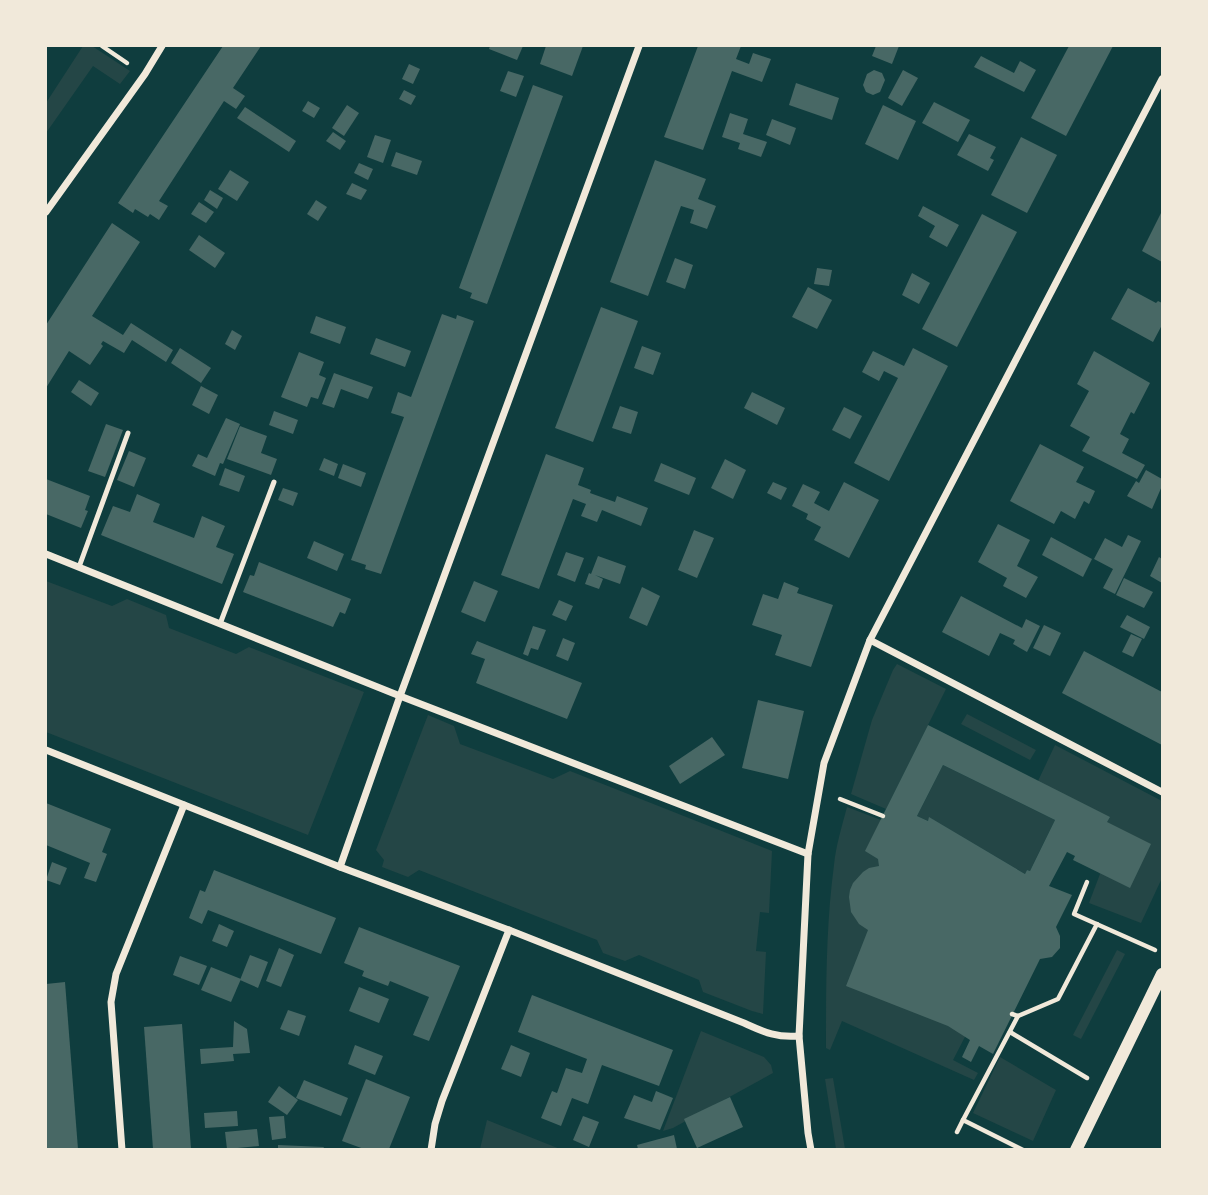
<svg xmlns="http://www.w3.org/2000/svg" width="1208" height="1195" viewBox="0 0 1208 1195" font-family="'Space Grotesk',sans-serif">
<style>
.green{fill:#244646}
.building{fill:#486865;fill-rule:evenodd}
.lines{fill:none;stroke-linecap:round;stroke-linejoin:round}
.path{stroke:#f1e9da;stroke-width:4.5}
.service{stroke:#f1e9da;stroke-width:5}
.minor{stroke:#f1e9da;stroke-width:7}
.tertiary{stroke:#f1e9da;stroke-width:12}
</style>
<rect width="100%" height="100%" fill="#0f3d3e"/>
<g class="green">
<path d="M83,46H92L130,71L120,84L93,66L46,133V103Z"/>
<path d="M46,581L112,606L127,599L166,615L169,628L236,654L249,647L364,692L308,835L46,732Z"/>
<path d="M897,664L946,689L886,809L851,794L872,720L893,670Z"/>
<path d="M967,714L1036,750L1030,760L961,724Z"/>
<path d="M428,715L454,726L460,744L553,779L570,771L772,851L769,913L760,912L756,951L766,952L763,1014L752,1011L703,992L699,980L639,955L625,961L603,953L597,940L419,870L408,877L382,867L384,860L376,850Z"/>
<path d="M1055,745L1162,801V878L1141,923L1089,903L1100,874L1038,781Z"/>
<path d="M943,765L1055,820L1030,871L1027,870L1025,874L930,818L928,821L917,816Z"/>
<path d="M847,807L881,820L968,1031L953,1060L978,1073L974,1080L842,1021L830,1050L826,1048C826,987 826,925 834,865C836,845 842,826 847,807Z"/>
<path d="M1117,950L1125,954L1081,1039L1073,1035Z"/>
<path d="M701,1031L764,1057L771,1065L773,1073L673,1128L663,1131Z"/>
<path d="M1000,1057L1056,1090L1033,1141L973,1113Z"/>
<path d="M833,1078L845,1149H836L825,1079Z"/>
<path d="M487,1120L560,1149H480Z"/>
</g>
<g class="building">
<path d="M223,46H261L233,88L245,96L236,109L224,101L159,201L168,206L159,220L150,214L148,217L135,209L133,213L118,203Z"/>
<path d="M490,46H523L517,60L489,49Z"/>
<path d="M546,46H583L572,76L540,64Z"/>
<path d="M698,46H741L736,59L749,64L753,53L771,59L762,82L732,71L703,150L664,137Z"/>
<path d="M876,46H899L892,64L872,56Z"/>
<path d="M1069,46H1113L1066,136L1031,118Z"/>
<path d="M981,56L1014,73L1020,61L1036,70L1024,92L974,67Z"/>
<path d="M409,64L420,69L413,84L402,79Z"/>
<path d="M874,70L882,73L885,80L880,92L873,95L866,92L863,85L867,74Z"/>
<path d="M903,70L918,78L902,106L888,98Z"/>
<path d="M508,71L524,76L516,97L500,91Z"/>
<path d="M796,83L839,98L832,120L789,105Z"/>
<path d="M533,85L563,96L487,304L470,298L472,293L459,288Z"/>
<path d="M404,90L416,96L411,105L399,99Z"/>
<path d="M308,101L320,108L314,118L302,111Z"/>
<path d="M934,102L970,120L958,142L922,123Z"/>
<path d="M347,105L359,113L344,136L332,128Z"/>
<path d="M883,105L916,121L898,160L865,144Z"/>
<path d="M245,107L296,141L289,152L237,118Z"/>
<path d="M730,113L748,119L743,134L767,142L761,157L738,149L740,143L722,137Z"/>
<path d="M772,119L796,128L790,145L766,135Z"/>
<path d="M333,132L346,141L340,150L326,141Z"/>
<path d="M969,134L996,147L990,158L994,160L988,171L957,155Z"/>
<path d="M375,135L391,140L383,163L367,157Z"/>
<path d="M1021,137L1057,155L1027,213L991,195Z"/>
<path d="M396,152L422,161L417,175L391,166Z"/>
<path d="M655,160L706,179L698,199L716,206L707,229L690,223L694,210L681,206L648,296L610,282Z"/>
<path d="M359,163L373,169L368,180L354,173Z"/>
<path d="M230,170L249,182L237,201L218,189Z"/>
<path d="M352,183L367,190L361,200L346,194Z"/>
<path d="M210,190L223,198L217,209L204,200Z"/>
<path d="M316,200L327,207L318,221L307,214Z"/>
<path d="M199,202L214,212L206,223L191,214Z"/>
<path d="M923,206L959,225L947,247L929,237L935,226L918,216Z"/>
<path d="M1162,211V262L1142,251Z"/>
<path d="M982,214L1017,232L957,347L922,329Z"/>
<path d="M112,223L140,242L92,316L123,335L131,323L173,350L166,362L132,340L124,353L103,341L101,344L103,346L90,365L69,351L46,388V325Z"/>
<path d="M199,235L225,253L215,268L189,250Z"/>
<path d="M675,258L693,265L685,289L666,282Z"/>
<path d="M817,268L832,270L829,286L814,284Z"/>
<path d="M912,273L930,283L919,304L902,295Z"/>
<path d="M808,287L832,300L817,329L792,317Z"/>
<path d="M1128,288L1156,303L1158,301L1162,303V325L1153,342L1111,319Z"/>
<path d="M601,307L638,321L593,442L555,428Z"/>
<path d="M442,314L456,319L457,315L474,321L381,574L365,569L366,565L351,560L404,417L391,413L398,392L411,397Z"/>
<path d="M316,316L346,327L340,344L310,333Z"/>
<path d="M232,330L242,336L235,350L225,344Z"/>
<path d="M376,338L411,351L405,367L370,354Z"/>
<path d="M642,346L661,353L653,375L634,368Z"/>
<path d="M180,348L211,368L201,383L171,363Z"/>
<path d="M913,348L948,366L889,481L854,463L898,378L884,371L879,381L862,372L873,351L904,366Z"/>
<path d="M1094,351L1150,383L1134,414L1131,412L1120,434L1129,439L1122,453L1145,465L1137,479L1082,451L1090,437L1070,426L1089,391L1077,384Z"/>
<path d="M299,352L324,362L319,375L326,378L318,399L311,397L307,407L281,397Z"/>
<path d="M334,373L373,387L368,399L341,389L334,408L322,404Z"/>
<path d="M79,380L99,393L91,406L71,392Z"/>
<path d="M201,386L218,395L209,414L192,405Z"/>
<path d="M752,392L785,408L777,425L744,408Z"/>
<path d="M620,406L638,412L631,434L612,428Z"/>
<path d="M844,407L862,416L850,439L832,430Z"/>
<path d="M274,411L298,420L293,434L269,425Z"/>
<path d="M226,418L240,424L223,464L220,463L215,476L192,466L198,454L207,458Z"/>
<path d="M106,424L123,430L105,477L88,471Z"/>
<path d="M240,426L267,436L261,453L277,459L271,475L227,459Z"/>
<path d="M1040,444L1084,467L1076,482L1095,491L1089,504L1084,501L1075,519L1061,511L1054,524L1010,501Z"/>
<path d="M129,451L146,458L134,487L117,480Z"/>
<path d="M546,454L584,468L578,485L591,490L590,493L615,502L617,496L648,508L641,526L602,510L597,522L581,516L586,504L573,499L539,589L501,575Z"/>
<path d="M324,458L338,464L334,476L319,470Z"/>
<path d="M725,459L746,470L733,499L711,488Z"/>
<path d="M661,463L696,478L689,495L654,481Z"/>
<path d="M343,464L366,473L361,487L338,478Z"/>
<path d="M225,468L245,476L239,492L219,485Z"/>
<path d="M1146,470L1162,479V486L1152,509L1127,496L1136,481L1139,483Z"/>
<path d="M46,479L90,496L85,510L88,511L81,528L46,514Z"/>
<path d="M773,482L787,488L781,500L767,493Z"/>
<path d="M844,482L879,500L849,558L814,540L821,527L806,519L808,514L792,506L803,484L820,492L814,503L829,511Z"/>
<path d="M283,488L298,493L293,506L278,500Z"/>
<path d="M137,494L160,504L153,522L194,538L202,516L225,526L216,547L234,554L222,584L101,535L113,506L130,512Z"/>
<path d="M998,524L1030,540L1017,566L1038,577L1026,598L1003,586L1007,578L978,562Z"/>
<path d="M694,530L714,538L697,578L678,570Z"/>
<path d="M1128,535L1141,541L1115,594L1103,588L1113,569L1094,559L1105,538L1122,547Z"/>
<path d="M1051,537L1092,559L1083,577L1042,555Z"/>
<path d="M314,541L344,554L337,571L307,558Z"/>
<path d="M566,552L584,558L575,582L557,575Z"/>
<path d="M598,556L626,566L620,584L595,575L603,579L599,589L585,584L589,573L591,574Z"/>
<path d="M1159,557L1162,559V583L1150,576Z"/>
<path d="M259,562L351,599L345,614L340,612L333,627L243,592L250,575L254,576Z"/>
<path d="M1124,578L1153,592L1144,608L1116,595Z"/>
<path d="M474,581L498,591L485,622L461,612Z"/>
<path d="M784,582L799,588L797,593L833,605L811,667L775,655L782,635L752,625L763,594L778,599Z"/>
<path d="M642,587L660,596L647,626L629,618Z"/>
<path d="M961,596L1022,628L1026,619L1040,626L1027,652L1013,644L1015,640L1000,633L989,656L942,632Z"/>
<path d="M559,600L573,606L566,621L552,615Z"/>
<path d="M1127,615L1150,627L1144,639L1120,627Z"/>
<path d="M1044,625L1061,633L1050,656L1033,648Z"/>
<path d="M533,626L546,630L538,650L531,648L528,656L523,654Z"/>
<path d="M1131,634L1142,639L1133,657L1122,652Z"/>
<path d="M563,638L575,643L568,661L556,656Z"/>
<path d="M477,641L582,683L567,719L476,683L485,659L471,654Z"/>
<path d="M1084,651L1162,692V745L1062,693Z"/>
<path d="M758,700L804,711L788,779L742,768Z"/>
<path d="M928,725L1110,817L1107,822L1151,844L1130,888L1073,860L1075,856L1067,852L1049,886L1072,895L1056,927L1060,936V948L1052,957L1040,959L993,1054L979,1046L971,1062L962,1057L970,1040L948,1026L846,986L868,930L859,924L851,912L849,897L850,890L853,883L863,872L869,868L879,866L878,859L865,851ZM943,765L1055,820L1030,871L1027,870L1025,874L929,817L928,821L917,816Z"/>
<path d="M712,737L725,755L680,784L669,766Z"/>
<path d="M46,803L111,829L102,852L107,854L96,882L84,878L90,863L46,845Z"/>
<path d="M52,862L67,868L60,885L46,880Z"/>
<path d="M214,870L336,918L321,954L208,910L202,924L189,918L200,890L205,892Z"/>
<path d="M219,924L234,931L227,947L212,941Z"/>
<path d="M359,927L460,966L429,1041L413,1035L429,997L390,981L388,986L362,976L364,971L344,963Z"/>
<path d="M279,948L294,955L281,987L266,981Z"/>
<path d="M250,955L268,962L258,988L240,980Z"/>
<path d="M180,956L207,966L199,985L173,975Z"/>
<path d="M211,967L241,979L231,1002L201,990Z"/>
<path d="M65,982L78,1149H46V984Z"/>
<path d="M359,987L389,999L379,1023L349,1011Z"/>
<path d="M532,995L673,1050L659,1086L602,1065L588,1104L572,1098L561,1126L541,1118L552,1091L557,1093L566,1068L582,1073L587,1059L518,1032Z"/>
<path d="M288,1010L306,1016L299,1036L280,1029Z"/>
<path d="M234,1021L247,1029L250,1053L233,1054L234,1061L201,1064L200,1049L233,1047Z"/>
<path d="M182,1024L191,1149H153L144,1027Z"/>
<path d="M355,1045L383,1056L375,1075L348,1064Z"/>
<path d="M511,1045L530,1053L521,1077L501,1069Z"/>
<path d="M366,1079L410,1097L389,1149H364L342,1141Z"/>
<path d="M304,1080L348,1098L341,1116L296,1098Z"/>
<path d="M279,1086L298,1100L287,1115L268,1102Z"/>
<path d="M656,1091L673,1098L660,1130L624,1118L634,1095L652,1102Z"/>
<path d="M730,1097L743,1127L697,1148L684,1119Z"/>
<path d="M237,1111L238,1126L205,1128L204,1113Z"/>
<path d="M284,1116L286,1138L272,1140L269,1117Z"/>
<path d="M583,1116L599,1122L589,1147L573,1140Z"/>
<path d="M257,1129L259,1146L227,1149L225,1132Z"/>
<path d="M674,1135L677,1149H638L637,1145Z"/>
<path d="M278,1145L324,1147L323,1149H278Z"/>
</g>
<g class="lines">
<g class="path">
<path d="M102,46L127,63"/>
<path d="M840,799L883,816"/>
<path d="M1087,882L1074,914L1155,950"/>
<path d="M1018,1016L1058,999L1097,924"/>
<path d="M1010,1032L1087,1078"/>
<path d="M963,1120L1018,1016L1012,1014"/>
<path d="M957,1132L963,1120L1023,1150"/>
</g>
<g class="service">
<path d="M79,567L128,433"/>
<path d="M220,624L274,482"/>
</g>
<g class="minor">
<path d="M46,212L145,74L162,46"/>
<path d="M46,554L400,696L808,854"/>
<path d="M870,640L1162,792"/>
<path d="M46,750L340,867L509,930L744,1023C764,1032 776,1038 799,1036"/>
<path d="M340,867L400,696L639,46"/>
<path d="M122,1150L111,1002L116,974L184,805"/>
<path d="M431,1150L435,1124L442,1101L509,930"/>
<path d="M811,1150L808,1133L799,1036L808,854L824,763L870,640L1162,79"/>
</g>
<path class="tertiary" d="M1076,1150L1162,974"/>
</g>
<rect width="1208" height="1195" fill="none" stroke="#f1e9da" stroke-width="94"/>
</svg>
